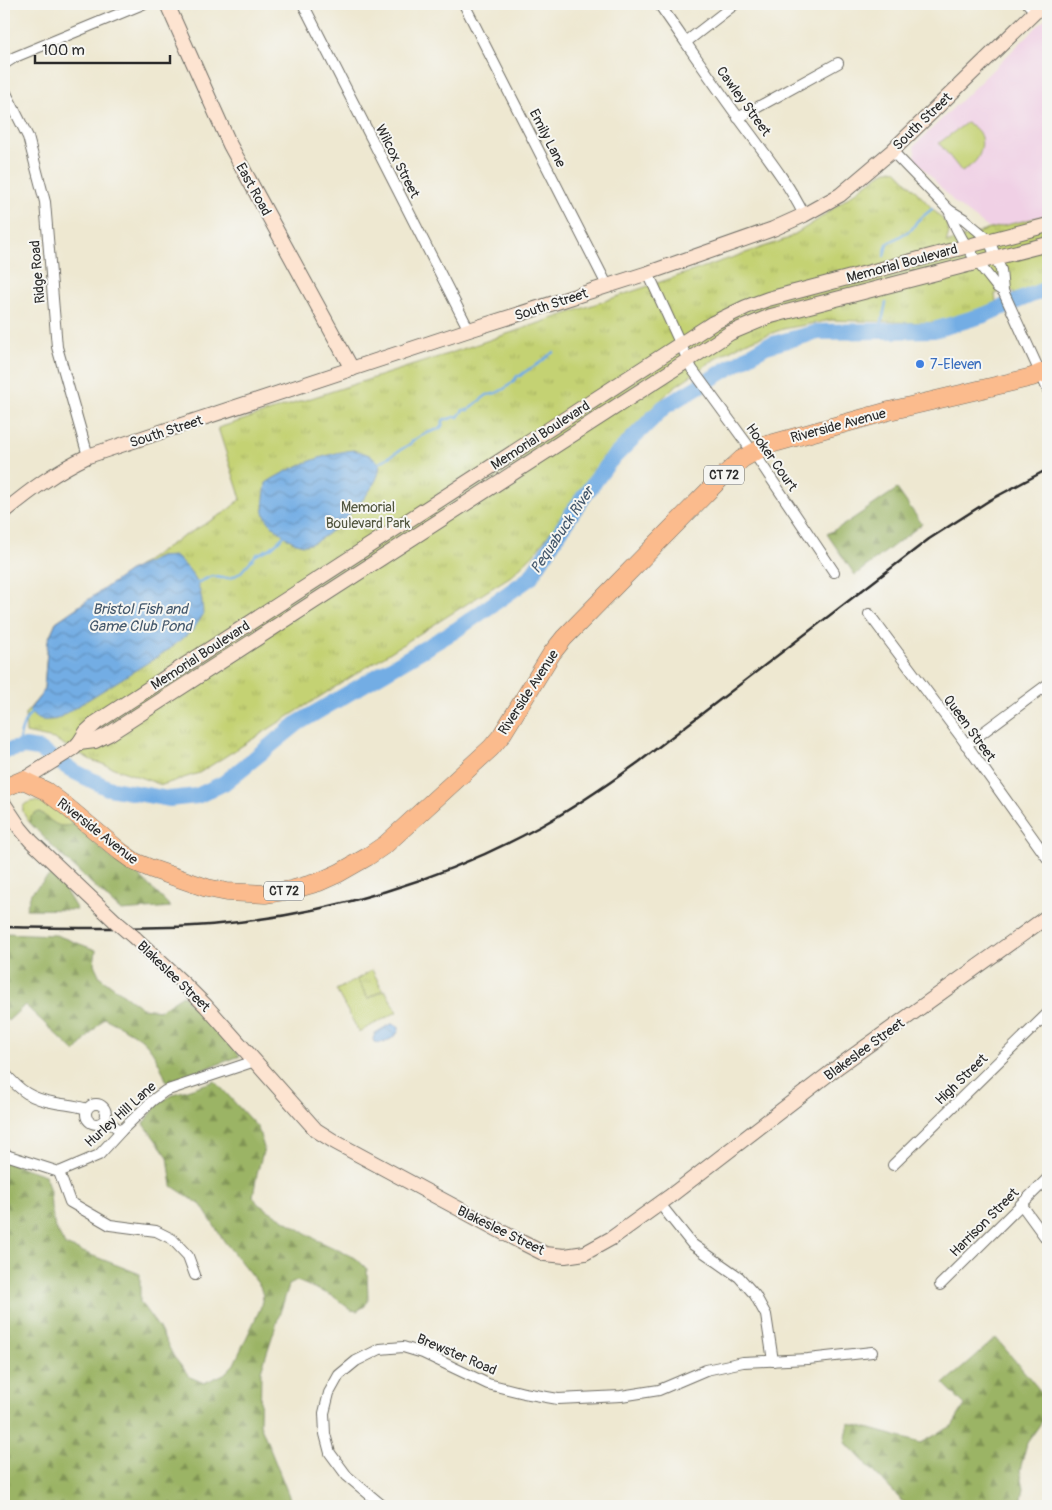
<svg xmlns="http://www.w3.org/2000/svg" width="1052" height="1510" viewBox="0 0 1052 1510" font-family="Pangolin,sans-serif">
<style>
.built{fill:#f0d0e5}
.grass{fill:#c4d273;stroke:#787e4f}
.forest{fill:url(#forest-firs);stroke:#637048}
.park{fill:url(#park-tufts);stroke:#787e4f}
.water{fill:url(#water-waves);stroke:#4f6c88}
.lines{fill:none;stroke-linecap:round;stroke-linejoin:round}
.stream{stroke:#73ade4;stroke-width:2.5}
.river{stroke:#73ade4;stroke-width:16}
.street-casing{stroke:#6f6d65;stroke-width:12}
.secondary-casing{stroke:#6f6d65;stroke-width:16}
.highway-casing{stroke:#6f6d65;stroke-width:19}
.street{stroke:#fff;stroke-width:10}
.secondary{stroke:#fde4d1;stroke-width:14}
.highway{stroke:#fbbb8d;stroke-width:18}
.rail{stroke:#2b2b2b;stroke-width:2.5}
.secondary-bridge-casing{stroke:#6f6d65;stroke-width:16;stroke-linecap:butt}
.secondary-bridge{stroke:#fde4d1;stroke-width:14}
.shop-dot{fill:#3f7fe0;stroke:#f6f6f2;stroke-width:2}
.labels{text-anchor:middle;stroke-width:4;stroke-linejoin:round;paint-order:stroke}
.shield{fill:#f6f6f2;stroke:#686867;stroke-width:1}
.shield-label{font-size:12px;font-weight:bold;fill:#2b2b2b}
.street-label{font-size:14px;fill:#2b2b2b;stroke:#f6f6f2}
.shop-label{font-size:14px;fill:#366cbe;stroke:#f6f6f2;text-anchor:start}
.park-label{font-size:14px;fill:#51553d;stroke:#f6f6f2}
.water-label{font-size:15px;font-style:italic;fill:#44586c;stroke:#f6f6f2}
</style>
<defs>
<pattern id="forest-firs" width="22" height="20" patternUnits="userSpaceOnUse" patternTransform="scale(1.25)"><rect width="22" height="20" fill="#9bb465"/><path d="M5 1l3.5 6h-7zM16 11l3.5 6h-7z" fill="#7f9353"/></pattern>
<pattern id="park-tufts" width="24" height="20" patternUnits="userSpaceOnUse" patternTransform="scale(1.25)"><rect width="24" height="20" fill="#c4d273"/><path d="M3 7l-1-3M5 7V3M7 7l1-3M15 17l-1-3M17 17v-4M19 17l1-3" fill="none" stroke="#a9b464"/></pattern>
<pattern id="water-waves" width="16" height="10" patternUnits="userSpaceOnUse" patternTransform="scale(1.25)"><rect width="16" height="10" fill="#73ade4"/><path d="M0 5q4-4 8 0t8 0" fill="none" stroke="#5f8db9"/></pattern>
</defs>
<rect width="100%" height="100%" fill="#f6f6f2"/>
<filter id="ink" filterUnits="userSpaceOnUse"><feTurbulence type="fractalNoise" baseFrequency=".02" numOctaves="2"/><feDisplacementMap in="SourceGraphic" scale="10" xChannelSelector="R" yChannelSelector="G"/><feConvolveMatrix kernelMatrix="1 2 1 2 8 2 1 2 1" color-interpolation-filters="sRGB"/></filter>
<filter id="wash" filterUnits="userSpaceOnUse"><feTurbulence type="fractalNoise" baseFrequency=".0096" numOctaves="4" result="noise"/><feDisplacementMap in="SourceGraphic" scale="20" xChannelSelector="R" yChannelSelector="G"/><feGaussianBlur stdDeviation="1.12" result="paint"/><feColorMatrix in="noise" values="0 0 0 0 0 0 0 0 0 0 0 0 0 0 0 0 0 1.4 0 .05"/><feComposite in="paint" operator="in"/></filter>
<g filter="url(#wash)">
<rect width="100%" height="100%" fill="#eee8d1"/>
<path class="built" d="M1048,16V214L990,229L956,204L916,160L914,146Z"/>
<g class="grass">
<path d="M966,123C969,124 973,126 976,129C984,136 983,150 977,159C974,164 967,168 962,172L939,143Z"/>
<path d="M35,801C51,804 62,814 74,824C57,830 53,822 40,812L31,817L30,823C22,813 17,803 35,801Z"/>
<path d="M357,979L368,999L385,990L397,1012L359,1032L336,990Z"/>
</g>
<g class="forest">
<path d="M897,489L922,524L855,575L827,534L845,524Z"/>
<path d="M40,812C53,822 57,830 74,824L116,862L136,873L171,907L121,911L62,856L30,823L31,817L35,813Z"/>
<path d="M51,874L62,885L77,910L26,909L31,893Z"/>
<path d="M4,933L56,935L96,950L94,964L100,977L142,1008L160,1010L183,995L240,1056L167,1083C162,1068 152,1046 139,1037C128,1030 116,1024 104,1018L75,1052L25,1005L8,1021L4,1017Z"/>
<path d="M215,1081L258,1128L264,1148L257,1174L253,1196L258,1204L317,1240L357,1259L367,1269L368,1299L365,1306L357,1311L351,1310L333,1296L297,1281L289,1285L261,1371L260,1424L293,1506H4V1161L45,1175L50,1191L51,1208L55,1227L65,1245L140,1274V1302L159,1328L174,1357L190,1377L204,1383L224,1374L234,1364L260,1309L263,1296L260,1286L224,1241L201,1205L172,1186L168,1157L144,1124L158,1103L177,1093Z"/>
<path d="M996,1338L1048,1400V1413L1027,1443L1020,1470L1024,1488L1020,1506H907L845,1442L849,1423L921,1443L952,1426L965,1405L944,1384Z"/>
</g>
<g class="park">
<path d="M891,169L896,170L946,223L949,232L946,243L990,229L1048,215V277L1036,287L1016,296L1010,288L995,294L996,303L949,320L925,323L831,320L783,329L742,344L718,357L674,387L623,437L533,555L511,576L199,773L162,785L91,760L54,739L26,733L25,714L41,695L44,688L48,640L56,622L174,542L224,513L241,499L218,428L451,353L787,239L816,221L879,175Z"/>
<path d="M372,970L383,990L368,998L357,979Z"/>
</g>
<g class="water">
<path d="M353,450C362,452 375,455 379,464C386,484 324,546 304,545C295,544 288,539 281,533C258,515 263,510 266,483C288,468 327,453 353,450Z"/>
<path d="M174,556C196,572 202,588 203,615L193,630L168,650L57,719C44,721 36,722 29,710L41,695L44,688L48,640L56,622L131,570L160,557Z"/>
<path d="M391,1024C412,1026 387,1047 374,1042L373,1039L375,1033Z"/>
</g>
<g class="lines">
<g class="stream">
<path d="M884,256L887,244L912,229L917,221L932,209"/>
<path d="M880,331L886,303"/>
<path d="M376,465L410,444L412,441L424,434L439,429L442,426L443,421L445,419C450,420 453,416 458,417L463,410H469C474,404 481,400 487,395C499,394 512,385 517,376H520C526,370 534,367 541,362C545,359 548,355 554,352"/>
<path d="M195,584L212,576L221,578H231L240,573L256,555L271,548L286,534"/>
<path d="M19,748C19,735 23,720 33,711"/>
</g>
<path class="river" d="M4,751L25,747L38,749L75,772L108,788L169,799L197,796L224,783L298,723L456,630L530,578L574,510L609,462L664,407L766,346L818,332L934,330L984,315L1048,288"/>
</g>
</g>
<g filter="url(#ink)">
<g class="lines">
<defs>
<g id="street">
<path d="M303,4L469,330"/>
<path d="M464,4L607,285"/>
<path d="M659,4C685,41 711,80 738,117C761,149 787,180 804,215"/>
<path d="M1028,4L1035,11"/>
<path d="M686,42L735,4"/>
<path d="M4,64L15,57L143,4"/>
<path d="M4,89L28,137L45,202L57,347L88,456"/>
<path d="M738,118L838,63"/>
<path d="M892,151L949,210L964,219L989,240L1001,270L1003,291L1048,390"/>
<path d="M949,210C958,239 978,263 997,287L1003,291"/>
<path d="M648,273L692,369L758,459L834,572"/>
<path d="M869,614L961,737L1048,859"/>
<path d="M966,745L1048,684"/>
<path d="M4,1072C20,1091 31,1099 56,1103C66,1105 76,1105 86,1109"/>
<circle cx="96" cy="1114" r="10"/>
<path d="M105,1119L121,1131"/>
<path d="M4,1153L9,1156L59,1172L99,1155L121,1131L153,1100L165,1091L255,1061"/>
<path d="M893,1165L1048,1013"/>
<path d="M59,1172L70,1202L110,1225L156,1231L172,1239L188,1256L195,1275"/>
<path d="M660,1204L692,1244L739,1277L755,1295L766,1315L773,1361"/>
<path d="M1021,1204L1048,1241"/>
<path d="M940,1285L1048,1178"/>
<path d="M383,1506L347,1476L330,1453L325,1434L324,1413L329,1393L339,1375L356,1361L380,1349L403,1347L423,1353L488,1384L524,1393L558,1399L621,1396L659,1390L706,1370L743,1362L808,1359L872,1352"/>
</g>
<g id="secondary">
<path d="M167,4L230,145L352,369"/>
<path d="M4,512C32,489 55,472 88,456L469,330L648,273L773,229L804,215L840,195L892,151L1043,4"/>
<path d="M79,743L95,741L109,734L730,333L771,316L1048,244"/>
<path d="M23,780L74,748L79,743L86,732L97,722L713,323L746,307L768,299L1048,225"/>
<path d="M4,804L20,828L31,841L115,921"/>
<path d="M135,938L184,984L206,1006L316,1130L335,1142L517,1240L545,1254L565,1256L585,1253L612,1238L669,1197L839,1066L1048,916"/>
</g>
<path id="highway" d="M4,788L23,780L46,791L67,807L121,852L135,862L152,869L207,888L227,892L265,894L291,890L319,882L339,873L367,857L386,844L491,748L501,736L552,653L564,638L720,479L742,459L767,445L889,411L1012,382L1032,377L1048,370"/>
</defs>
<use href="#street" class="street-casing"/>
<use href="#secondary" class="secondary-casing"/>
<use href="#highway" class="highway-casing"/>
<use href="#street" class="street"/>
<use href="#secondary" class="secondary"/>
<use href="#highway" class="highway"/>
<path class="rail" d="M4,927C41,928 79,928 117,928C151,927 185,928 219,924C330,914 443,880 541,826C575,807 607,785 639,762L929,539L990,500L1048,469"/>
<defs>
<path id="secondary-bridge" d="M115,921L135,938"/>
</defs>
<use href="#secondary-bridge" class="secondary-bridge-casing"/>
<use href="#secondary-bridge" class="secondary-bridge"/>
</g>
</g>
<circle class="shop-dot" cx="920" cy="364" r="5"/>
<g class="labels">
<g class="shield">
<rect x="704" y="465.5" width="40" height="19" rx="4"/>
<rect x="264" y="881.5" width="40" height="19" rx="4"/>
</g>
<g class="shield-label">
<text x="724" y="479">CT 72</text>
<text x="284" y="895">CT 72</text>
</g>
<g class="street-label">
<text transform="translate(744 101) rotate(54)" y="5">Cawley Street</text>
<text transform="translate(922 121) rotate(-44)" y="5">South Street</text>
<text transform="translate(548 138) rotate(63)" y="5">Emily Lane</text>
<text transform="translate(398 161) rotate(63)" y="5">Wilcox Street</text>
<text transform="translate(254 189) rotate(61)" y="5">East Road</text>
<text transform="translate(902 263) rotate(-15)" y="5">Memorial Boulevard</text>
<text transform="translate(37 272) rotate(-95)" y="5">Ridge Road</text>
<text transform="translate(551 304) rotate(-18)" y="5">South Street</text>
<text transform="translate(838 425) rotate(-15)" y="5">Riverside Avenue</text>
<text transform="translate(166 431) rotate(-18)" y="5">South Street</text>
<text transform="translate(540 435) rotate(-33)" y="5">Memorial Boulevard</text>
<text transform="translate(772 457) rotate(55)" y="5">Hooker Court</text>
<text transform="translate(200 655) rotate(-33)" y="5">Memorial Boulevard</text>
<text transform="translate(528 692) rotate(-57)" y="5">Riverside Avenue</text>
<text transform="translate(970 728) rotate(54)" y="5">Queen Street</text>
<text transform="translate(98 831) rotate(38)" y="5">Riverside Avenue</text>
<text transform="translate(174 976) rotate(44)" y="5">Blakeslee Street</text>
<text transform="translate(864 1049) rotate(-36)" y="5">Blakeslee Street</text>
<text transform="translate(961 1079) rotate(-44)" y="5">High Street</text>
<text transform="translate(120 1114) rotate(-42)" y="5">Hurley Hill Lane</text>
<text transform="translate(984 1222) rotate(-45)" y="5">Harrison Street</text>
<text transform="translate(501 1230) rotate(26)" y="5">Blakeslee Street</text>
<text transform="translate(457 1354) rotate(23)" y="5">Brewster Road</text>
</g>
<g class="shop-label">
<text x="930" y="369">7-Eleven</text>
</g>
<g class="park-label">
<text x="368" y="512">Memorial<tspan x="368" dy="16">Boulevard Park</tspan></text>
</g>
<g class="water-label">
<text transform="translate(562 530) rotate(-56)" y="5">Pequabuck River</text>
<text x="140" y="614">Bristol Fish and<tspan x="140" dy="17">Game Club Pond</tspan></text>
</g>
</g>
<rect width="1052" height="1510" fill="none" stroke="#f6f6f2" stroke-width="20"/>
<path d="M35 55v8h135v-8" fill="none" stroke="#2b2b2b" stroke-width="2.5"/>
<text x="42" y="55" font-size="15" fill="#2b2b2b" stroke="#f6f6f2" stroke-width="4" paint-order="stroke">100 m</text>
</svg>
